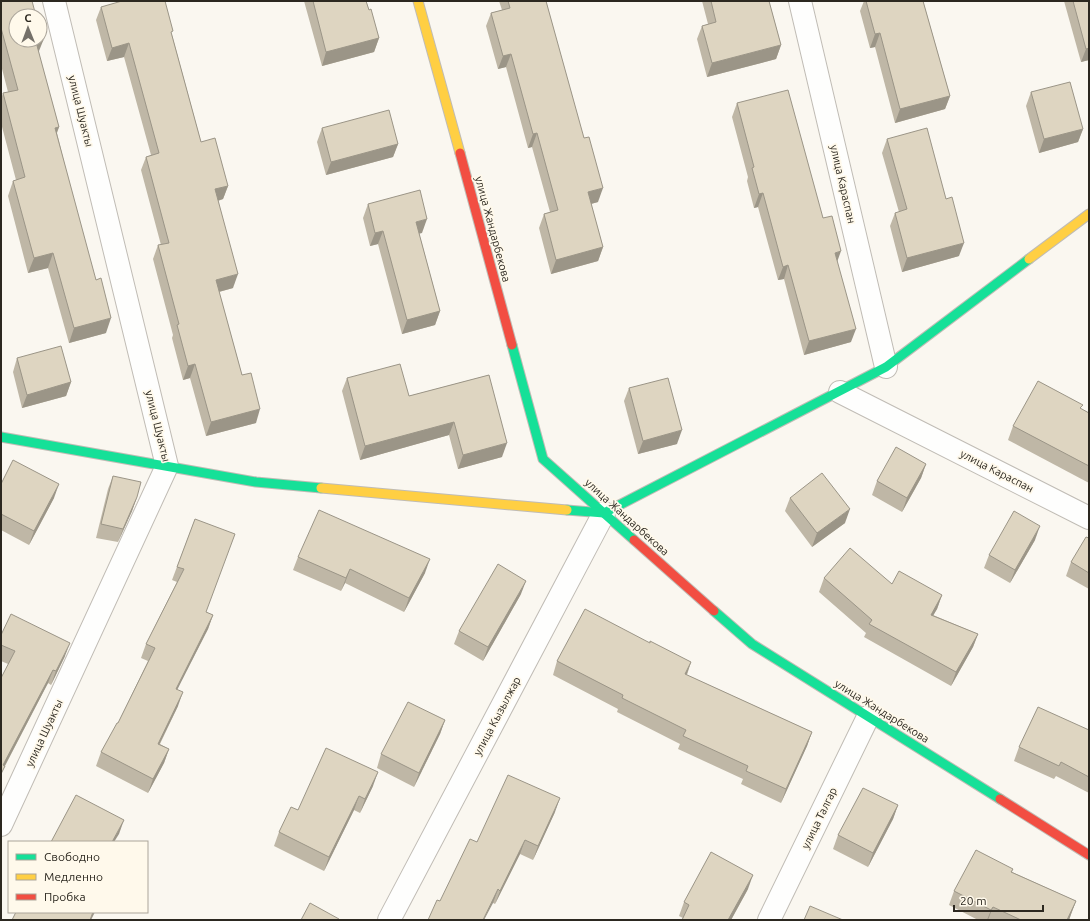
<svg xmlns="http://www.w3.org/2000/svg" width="1090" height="921" viewBox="0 0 1090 921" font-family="Ubuntu,sans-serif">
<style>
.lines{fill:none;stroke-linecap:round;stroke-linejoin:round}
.street-casing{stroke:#c0bcb5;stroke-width:24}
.fast-casing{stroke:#c0bcb5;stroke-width:11}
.slow-casing{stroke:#c0bcb5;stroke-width:11}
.jam-casing{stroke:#c0bcb5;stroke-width:11}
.street{stroke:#fefefd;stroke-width:22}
.fast{stroke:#16e098;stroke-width:9}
.slow{stroke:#ffcf43;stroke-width:9}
.jam{stroke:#f24e42;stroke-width:9}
.wall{fill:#bfb7a6}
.shaded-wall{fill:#9b9587}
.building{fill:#ded5c1;stroke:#9b9587}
.labels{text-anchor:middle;stroke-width:3.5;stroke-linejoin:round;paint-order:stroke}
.street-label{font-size:11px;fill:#2c2820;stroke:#fff9eb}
</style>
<rect width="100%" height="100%" fill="#faf7f0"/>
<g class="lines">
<defs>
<g id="street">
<path d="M800,1L886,367"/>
<path d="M840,392L1089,518"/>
<path d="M1,825L167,466L54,1"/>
<path d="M389,920L604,513"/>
<path d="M769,920L868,717"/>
</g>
<g id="fast">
<path d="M512,345L543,459L634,540"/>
<path d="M1,437L256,482L321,488"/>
<path d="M567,510L604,513L886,367L1029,259"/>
<path d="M714,611L752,644L1000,799"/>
</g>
<g id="slow">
<path d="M418,1L460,153"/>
<path d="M1029,259L1089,214"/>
<path d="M321,488L567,510"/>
</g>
<g id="jam">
<path d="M460,153L512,345"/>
<path d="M634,540L714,611"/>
<path d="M1000,799L1089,855"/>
</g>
</defs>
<use href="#street" class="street-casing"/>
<use href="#fast" class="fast-casing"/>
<use href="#slow" class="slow-casing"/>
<use href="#jam" class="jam-casing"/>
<use href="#street" class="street"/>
<use href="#fast" class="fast"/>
<use href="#slow" class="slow"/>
<use href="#jam" class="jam"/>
</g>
<g class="wall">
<path d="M1,1L38,52L59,127L57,133L106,333L69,343L48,268L28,273L8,196L13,181L16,180L1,123V99L3,93L8,92L1,65Z"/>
<path d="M304,1H366L369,10L379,38L374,52L322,66Z"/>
<path d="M499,1H546L598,202L591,204L603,247L598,261L551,274L539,228L544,214L550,212L532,147L528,148L506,67L498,69L486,26L491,13L502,10Z"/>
<path d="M702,1H769L781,45L776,59L707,77L697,39L702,26L708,24Z"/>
<path d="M864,1H923L950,96L945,109L895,123L875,47L870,48L860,11Z"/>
<path d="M1064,1H1089V60L1081,62Z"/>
<path d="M101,7L172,35L201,142L228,186L223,199L218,201L233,288L219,292L242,375L256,423L206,436L190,378L183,380L172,338L173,335L153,259L158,245H161L141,170L146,157L151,155L124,57L107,61L96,20Z"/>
<path d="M1031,92L1083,129L1078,142L1039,153L1026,106Z"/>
<path d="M737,103L823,218L837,262L851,342L804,355L784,279L778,280L758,207L754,208L747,181L748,177L732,117Z"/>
<path d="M322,128L398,144L393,157L326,175L317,142Z"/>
<path d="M887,139L946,199L959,256L902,272L890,226L895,213L899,212L882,153Z"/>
<path d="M368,204L422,233H419L440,311L435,325L402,334L378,244L370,246L363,218Z"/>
<path d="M17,358L71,382L66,396L22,408L13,372Z"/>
<path d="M489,375L502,457L458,469L449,435L360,460L342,391L347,378L409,396Z"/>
<path d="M629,388L677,444L638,454L624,401Z"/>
<path d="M1081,409L1089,413V483L1008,440L1013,426Z"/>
<path d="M926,464L921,478L902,512L872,495L877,481Z"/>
<path d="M113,476L137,497L132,511L118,542L96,538L108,489Z"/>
<path d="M1,484L54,498L29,545L1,530Z"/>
<path d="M790,498L845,523L812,547L785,511Z"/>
<path d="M195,519L206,612L213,615L208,629L177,689L178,706L160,744L169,749L164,763L148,793L96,766L101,752L118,723L148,661L141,658L146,644L177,582L172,580Z"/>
<path d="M1089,538V589L1066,576L1071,562Z"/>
<path d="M1035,540L1010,583L984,568L989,555Z"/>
<path d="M298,557L425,573L404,612L345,583L341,591L293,570Z"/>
<path d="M824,578L892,584L942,595L937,609L933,615L978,634L973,647L951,686L864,637L866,633L819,592Z"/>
<path d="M521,594L483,661L454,644L459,631Z"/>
<path d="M1,635L65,656L51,685L48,683L5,766L8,664L1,661Z"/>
<path d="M650,643L691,662L687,675L812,732L807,746L781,803L741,784L743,779L678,749L680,744L617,712L618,709L553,675L557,661Z"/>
<path d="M445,720L440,734L414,787L377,768L381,754Z"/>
<path d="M1089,730V793L1056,776L1054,779L1014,761L1019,747Z"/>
<path d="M373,786L360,813L354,810L324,871L274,846L279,832L298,810Z"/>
<path d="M898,805L893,819L868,867L833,849L838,835Z"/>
<path d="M555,812L533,860L520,854L495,904L493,903L440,901Z"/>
<path d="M1013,869L1012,872L1076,901L1069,920H978L949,905L954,891Z"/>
<path d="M748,889L731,920H682L683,918L679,916L684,902Z"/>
</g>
<g class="shaded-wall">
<path d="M880,33L875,47L870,48L875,34Z"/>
<path d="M379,38L374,52L322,66L326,52Z"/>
<path d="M43,41L37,56L36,42Z"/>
<path d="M129,43L124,57L107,61L112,48Z"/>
<path d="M781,45L776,59L707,77L712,63Z"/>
<path d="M1089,48V60L1081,62L1086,49Z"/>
<path d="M511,54L506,67L498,69L503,56Z"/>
<path d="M950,96L945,109L895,123L900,109Z"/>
<path d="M59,127L53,142L55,128Z"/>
<path d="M1083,129L1078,142L1039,153L1044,139Z"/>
<path d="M537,133L532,147L528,148L533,134Z"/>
<path d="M398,144L393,157L326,175L331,162Z"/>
<path d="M228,186L223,199L210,203L215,189Z"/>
<path d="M603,188L598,202L583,206L588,192Z"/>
<path d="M763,193L758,207L754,208L759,194Z"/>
<path d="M427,219L422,233L411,236L416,222Z"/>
<path d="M383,231L378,244L370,246L375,233Z"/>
<path d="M964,243L959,256L902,272L907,258Z"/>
<path d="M603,247L598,261L551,274L556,260Z"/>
<path d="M841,251L836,265L835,253Z"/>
<path d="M53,253L48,268L28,273L34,258Z"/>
<path d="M788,265L784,279L778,280L783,267Z"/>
<path d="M238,274L233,288L211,294L216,280Z"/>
<path d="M440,311L435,325L402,334L407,320Z"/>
<path d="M111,318L106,333L69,343L74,328Z"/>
<path d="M856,329L851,342L804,355L809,341Z"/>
<path d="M195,364L190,378L183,380L188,366Z"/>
<path d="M71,382L66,396L22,408L27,395Z"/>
<path d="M260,409L256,423L206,436L211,422Z"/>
<path d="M454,422L449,435L360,460L365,446Z"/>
<path d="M682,430L677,444L638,454L643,441Z"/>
<path d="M507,443L502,457L458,469L463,455Z"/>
<path d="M926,464L921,478L902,512L907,498Z"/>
<path d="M59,484L54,498L29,545L34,531Z"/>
<path d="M137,497L132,511L118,542L123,529Z"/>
<path d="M850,509L845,523L812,547L817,533Z"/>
<path d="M1040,526L1035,540L1010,583L1015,570Z"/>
<path d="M430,559L425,573L404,612L409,598Z"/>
<path d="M350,569L345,583L341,591L346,578Z"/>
<path d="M526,581L521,594L483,661L488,647Z"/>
<path d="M942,595L937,609L926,628L931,615Z"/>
<path d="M213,615L208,629L171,702L176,689Z"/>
<path d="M978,634L973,647L951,686L956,672Z"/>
<path d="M70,643L65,656L51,685L56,671Z"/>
<path d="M691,662L686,676L685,674Z"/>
<path d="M53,670L48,683L1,773L3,765Z"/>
<path d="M183,692L178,706L153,757L158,744Z"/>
<path d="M445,720L440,734L414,787L419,773Z"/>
<path d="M812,732L807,746L781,803L786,789Z"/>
<path d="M169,749L164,763L148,793L153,779Z"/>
<path d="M378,772L373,786L360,813L365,799Z"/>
<path d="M359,796L354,810L324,871L329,857Z"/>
<path d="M560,798L555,812L533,860L538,846Z"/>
<path d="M898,805L893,819L868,867L873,853Z"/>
<path d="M124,820L119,834L114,842H112Z"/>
<path d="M525,840L520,854L495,904L500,891Z"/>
<path d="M753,875L748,889L731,920H728Z"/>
<path d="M498,889L493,903L484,920H483Z"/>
<path d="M1076,901L1071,914L1069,920H1067Z"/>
<path d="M993,907L988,920H987L991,910Z"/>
<path d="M93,912H95L91,920H90Z"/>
</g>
<g class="building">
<path d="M1,1H32L36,16H16V40H40V31L43,41L36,42L59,127L55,128L96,280L101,278L111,318L74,328L53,253L34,258L13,181L25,177L3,93L18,90L1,28Z"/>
<path d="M122,1H165L173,31L171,32L201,142L215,138L228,186L215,189L238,274L216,280L242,375L251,373L260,409L211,422L195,364L188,366L177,325L179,324L158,245L169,243L146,157L159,153L129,43L112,48L101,7Z"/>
<path d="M313,1H366L369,10L371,9L379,38L326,52Z"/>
<path d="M508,1H546L584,138L589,137L603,188L588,192L603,247L556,260L544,214L558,210L537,133L533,134L511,54L503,56L491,13L510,8Z"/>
<path d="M711,1H769L781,45L712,63L702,26L716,22Z"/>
<path d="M866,1H923L950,96L900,109L880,33L875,34Z"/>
<path d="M1073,1H1089V48L1086,49Z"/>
<path d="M1070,82L1083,129L1044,139L1031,92Z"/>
<path d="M788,90L823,218L832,216L841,251L835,253L856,329L809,341L788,265L783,267L763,193L759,194L752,168L754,167L737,103Z"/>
<path d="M389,110L398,144L331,162L322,128Z"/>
<path d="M927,128L946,199L952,197L964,243L907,258L895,213L907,209L887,139Z"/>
<path d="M420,190L427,219L416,222L440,311L407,320L383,231L375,233L368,204Z"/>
<path d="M61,346L71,382L27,395L17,358Z"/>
<path d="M400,364L409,396L489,375L507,443L463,455L454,422L365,446L347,378Z"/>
<path d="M668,378L682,430L643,441L629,388Z"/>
<path d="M1038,381L1083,405L1080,408L1089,413V466L1013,426Z"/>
<path d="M896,447L926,464L907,498L877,481Z"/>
<path d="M13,460L59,484L34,531L1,514V484Z"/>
<path d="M822,473L850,509L817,533L790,498Z"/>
<path d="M113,476L141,482L137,497L123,529L101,524Z"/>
<path d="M319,510L430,559L409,598L350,569L346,578L298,557Z"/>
<path d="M1014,511L1040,526L1015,570L989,555Z"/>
<path d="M195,519L235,534L206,612L213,615L176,689L183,692L158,744L169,749L153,779L101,752L117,723H118L155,648L146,644L184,569L177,567Z"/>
<path d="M1086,537L1089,538V573L1071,562Z"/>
<path d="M850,548L892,584L899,571L942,595L931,615L978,634L956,672L869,624L872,620L824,578Z"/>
<path d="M498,564L526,581L488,647L459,631Z"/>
<path d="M585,609L650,643V641L691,662L685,674L812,732L786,789L746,771L748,766L683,736L686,730L622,698L623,695L557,661Z"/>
<path d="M11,614L70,643L56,671L53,670L3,765L5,766L1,774V678L15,651L1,645V635Z"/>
<path d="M408,702L445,720L419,773L381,754Z"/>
<path d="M1038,707L1089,730V777L1061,762L1059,766L1019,747Z"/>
<path d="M326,748L378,772L365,799L359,796L329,857L279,832L291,807L298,810Z"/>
<path d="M508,775L560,798L538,846L525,840L500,891L498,889L483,920H428L437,900L440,901L470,839L477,842Z"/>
<path d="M863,788L898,805L873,853L838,835Z"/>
<path d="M76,795L124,820L112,842H51Z"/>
<path d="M976,850L1013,869L1011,872L1076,901L1067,920H1021L993,907L991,910L954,891Z"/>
<path d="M711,852L753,875L728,920H682L689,905L684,902Z"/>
<path d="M310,903L339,919L338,920H301Z"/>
<path d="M810,906L843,920H804Z"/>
<path d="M16,912H93L90,920H12Z"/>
</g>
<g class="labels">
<g class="street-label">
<text transform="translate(81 111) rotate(76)" y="4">улица Шуакты</text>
<text transform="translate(843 184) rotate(77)" y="4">улица Караспан</text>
<text transform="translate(493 229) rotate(75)" y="4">улица Жандарбекова</text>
<text transform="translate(158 426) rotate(76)" y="4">улица Шуакты</text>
<text transform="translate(997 471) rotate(27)" y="4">улица Караспан</text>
<text transform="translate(627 517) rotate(42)" y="4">улица Жандарбекова</text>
<text transform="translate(882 711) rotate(32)" y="4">улица Жандарбекова</text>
<text transform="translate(497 716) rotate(-62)" y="4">улица Кызылжар</text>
<text transform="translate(44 733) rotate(-65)" y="4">улица Шуакты</text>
<text transform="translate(819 818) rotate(-64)" y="4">улица Талгар</text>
</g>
</g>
<rect width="1090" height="921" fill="none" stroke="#2c2820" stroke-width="4"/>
<rect x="8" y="841" width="140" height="72" fill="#fff9eb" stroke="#aba59a"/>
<rect x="16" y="854" width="20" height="6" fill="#16e098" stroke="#aba59a"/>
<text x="44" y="861" font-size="12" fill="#2c2820">Свободно</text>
<rect x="16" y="874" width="20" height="6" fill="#ffcf43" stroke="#aba59a"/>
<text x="44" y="881" font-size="12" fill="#2c2820">Медленно</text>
<rect x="16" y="894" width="20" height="6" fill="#f24e42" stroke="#aba59a"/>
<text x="44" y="901" font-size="12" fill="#2c2820">Пробка</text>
<g transform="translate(28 28) rotate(359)"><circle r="19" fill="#fff9eb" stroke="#aba59a"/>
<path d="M0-3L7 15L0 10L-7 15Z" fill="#747069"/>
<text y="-6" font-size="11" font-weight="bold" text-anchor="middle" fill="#2c2820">С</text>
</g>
<path d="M954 905v6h89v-6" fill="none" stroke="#2c2820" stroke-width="2"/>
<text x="960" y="905" font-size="12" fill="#2c2820" stroke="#fff9eb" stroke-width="3" paint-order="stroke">20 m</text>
</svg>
